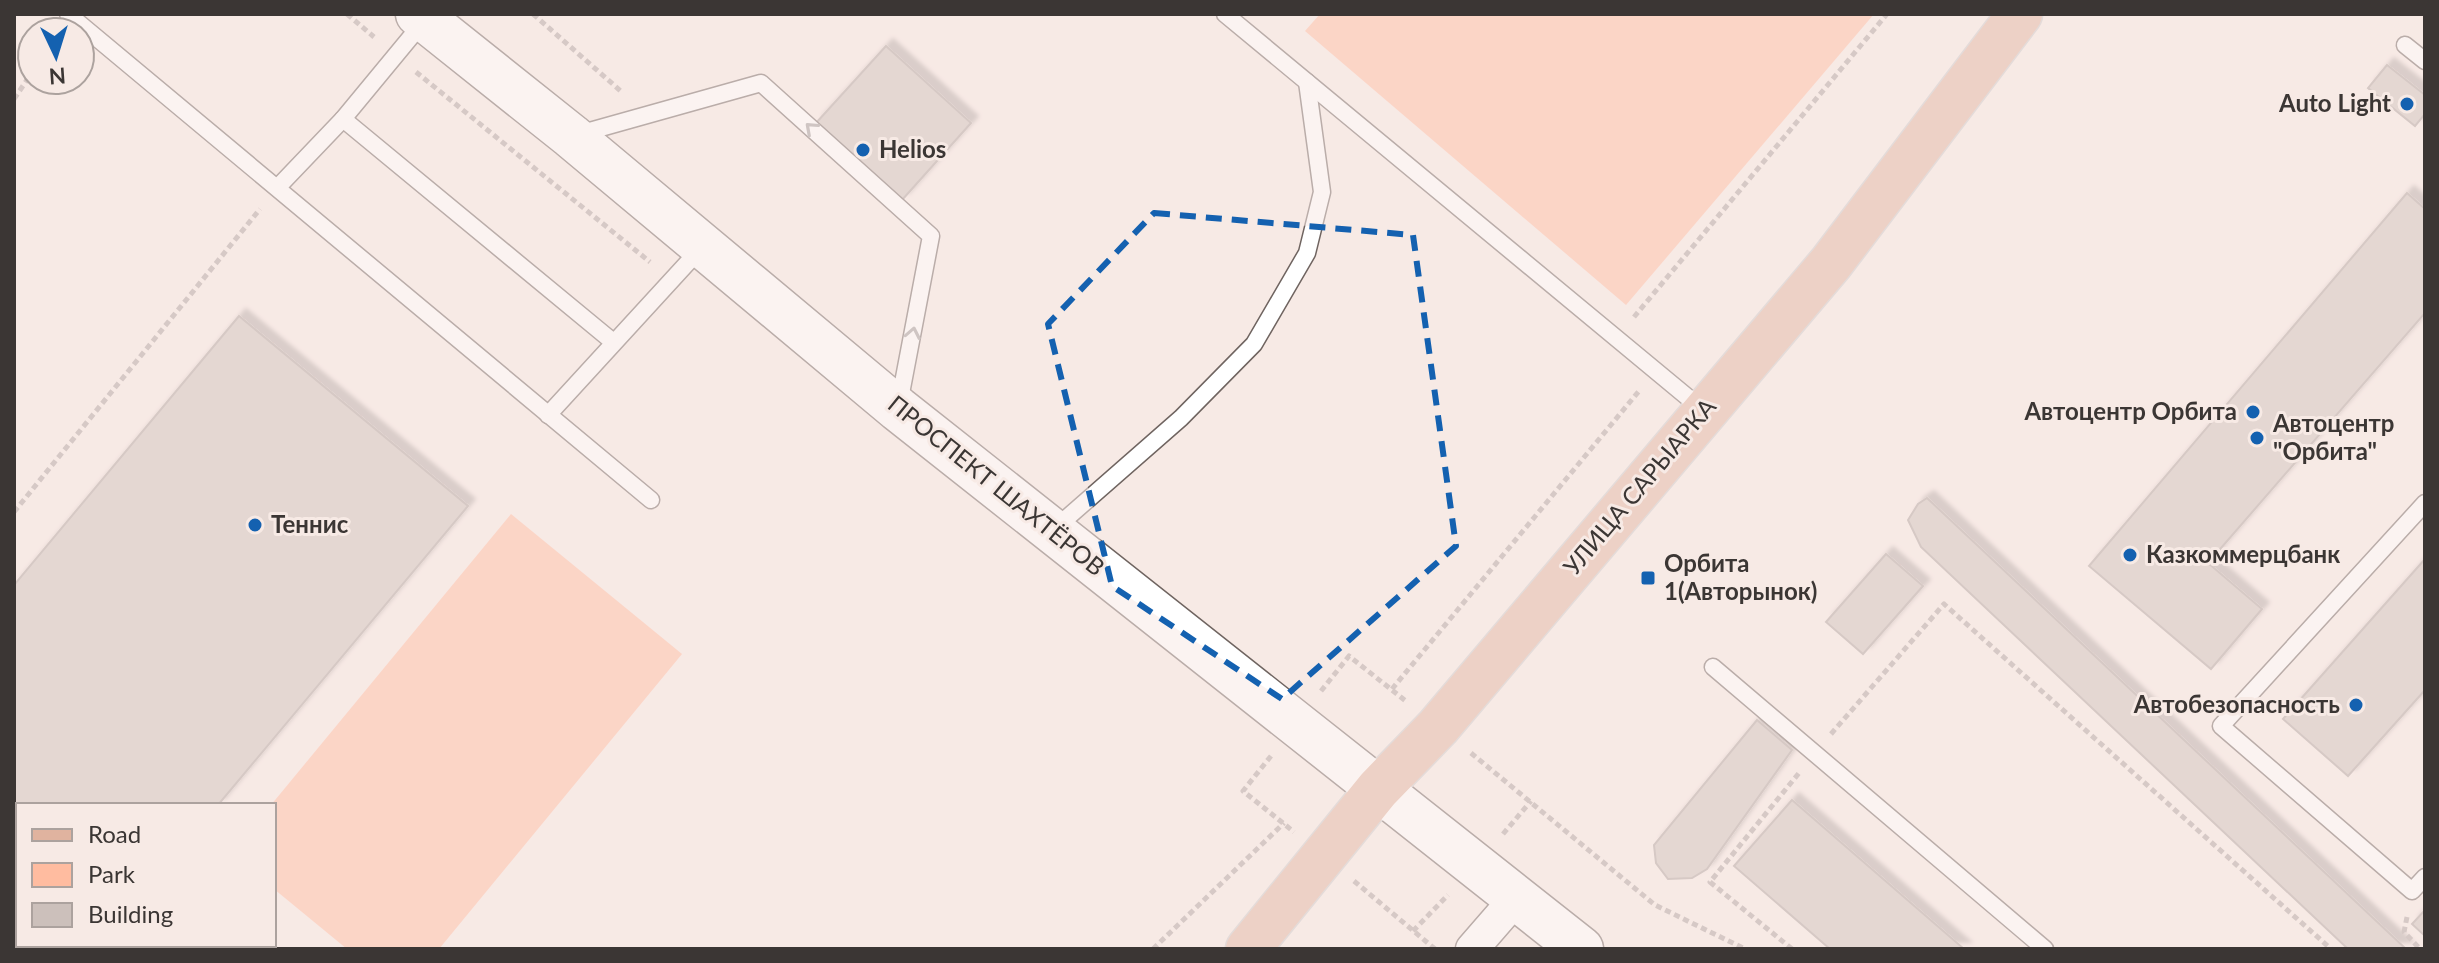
<svg xmlns="http://www.w3.org/2000/svg" width="2439" height="963" viewBox="0 0 2439 963" font-family="Lato,sans-serif">
<style>
.green{fill:#ffbca0}
.building{fill:#ccc0bb;stroke:#ada29d;stroke-width:2;filter:url(#shadow)}
.lines{fill:none;stroke-linecap:round;stroke-linejoin:round}
.lane-casing{stroke:#6f6460;stroke-width:19}
.street-casing{stroke:#6f6460;stroke-width:35}
.secondary-casing{stroke:#6f6460;stroke-width:47}
.primary-casing{stroke:#cccbca;stroke-width:47}
.path{stroke:#ada39f;stroke-width:5;stroke-dasharray:6 4;stroke-linecap:butt}
.lane{stroke:#fff;stroke-width:16}
.street{stroke:#fff;stroke-width:32}
.secondary{stroke:#fff;stroke-width:44}
.primary{stroke:#e0b39f;stroke-width:44}
.oneway{stroke:#9d9a9a}
.marked{fill:none;stroke:#1461b0;stroke-width:6;stroke-dasharray:16 10;stroke-linejoin:round}
.poi-dot{fill:#1461b0;stroke:#f7eae5;stroke-width:3}
.labels{text-anchor:middle;stroke-width:6;stroke-linejoin:round;paint-order:stroke}
.poi-label{font-size:24px;font-weight:bold;fill:#3b3634;stroke:#f7eae5;text-anchor:start}
.street-label{font-size:24px;fill:#3b3634;stroke:#f7eae5}
</style>
<defs>
<filter id="shadow"><feDropShadow dx="7" dy="-7" stdDeviation="2" flood-color="#0004"/></filter>
</defs>
<rect width="100%" height="100%" fill="#f7eae5"/>
<g class="green">
<path d="M1320,14H1874L1626,305L1305,31Z"/>
<path d="M511,514L682,654L439,949H347L274,889L271,805Z"/>
</g>
<g class="building">
<path d="M886,46L971,123L902,200L816,123Z"/>
<path d="M2387,65L2425,95V114L2415,126L2368,88Z"/>
<path d="M2407,193L2425,209V313L2208,563L2262,609L2211,669L2089,566Z"/>
<path d="M239,316L468,506L218,805H18V945H101L98,949H14V585Z"/>
<path d="M1927,498L2406,949H2348L1921,547L1908,520L1918,504Z"/>
<path d="M1886,554L1923,586L1863,654L1826,622Z"/>
<path d="M2425,559V690L2348,776L2283,719Z"/>
<path d="M1757,720L1792,750L1707,869L1692,878L1668,879L1656,863L1654,845Z"/>
<path d="M1792,800L1964,949H1830L1734,866Z"/>
<path d="M2425,910V936L2412,924Z"/>
</g>
<g class="lines">
<defs>
<g id="lane">
<path d="M68,14L651,500"/>
<path d="M1225,14L1703,410"/>
<path d="M2405,45L2425,61"/>
<path d="M343,119L612,341"/>
<path d="M579,134L761,83L931,236L899,404"/>
<path d="M278,187L343,119L424,21"/>
<path d="M548,415L702,247"/>
<path d="M2425,503L2221,726L2412,891L2425,877"/>
<path d="M1052,531L1181,418L1254,344L1307,253L1322,192L1307,82"/>
<path d="M1713,667L2045,949"/>
</g>
<path id="street" d="M1472,949L1518,896"/>
<path id="secondary" d="M418,14L571,136L898,409L1581,949"/>
<path id="primary" d="M1248,949L1378,789L1438,727L1831,263L2020,14"/>
</defs>
<use href="#lane" class="lane-casing"/>
<use href="#street" class="street-casing"/>
<use href="#secondary" class="secondary-casing"/>
<use href="#primary" class="primary-casing"/>
<g class="path">
<path d="M347,14L374,37"/>
<path d="M533,14L623,93"/>
<path d="M416,72L650,262"/>
<path d="M14,99L31,74"/>
<path d="M1634,317L1887,14"/>
<path d="M14,512L260,209"/>
<path d="M1392,689L1639,391"/>
<path d="M1321,691L1349,656L1407,702"/>
<path d="M1831,734L1944,604L2331,949"/>
<path d="M1471,753L1655,905L1745,949"/>
<path d="M1271,756L1243,791L1294,832"/>
<path d="M1503,834L1531,801"/>
<path d="M1354,881L1435,949"/>
<path d="M2407,917L2404,932L2420,949"/>
<path d="M1413,931L1448,895"/>
<path d="M1153,949L1284,823"/>
<path d="M1792,949L1710,882L1799,773"/>
</g>
<use href="#lane" class="lane"/>
<use href="#street" class="street"/>
<use href="#secondary" class="secondary"/>
<use href="#primary" class="primary"/>
</g>
<defs><path id="oneway-chevron" d="M-2-3.5L2.5 0L-2 3.5" fill="none" stroke-width="1.6" stroke-linecap="round" stroke-linejoin="round" transform="scale(2)"/></defs>
<g class="oneway">
<use href="#oneway-chevron" transform="translate(811 128) rotate(-138)"/>
<use href="#oneway-chevron" transform="translate(913 333) rotate(-79)"/>
</g>
<path d="M0 0H2439V963H0ZM1154,213L1413,235L1456,546L1282,699L1112,586L1048,324Z" fill="#f7eae5" fill-opacity=".55" fill-rule="evenodd"/>
<path class="marked" d="M1154,213L1413,235L1456,546L1282,699L1112,586L1048,324Z"/>
<g class="poi-dot">
<circle cx="2407" cy="104" r="8"/>
<circle cx="863" cy="150" r="8"/>
<circle cx="2253" cy="412" r="8"/>
<circle cx="2257" cy="438" r="8"/>
<circle cx="255" cy="525" r="8"/>
<circle cx="2130" cy="555" r="8"/>
<rect x="1640" y="570" width="16" height="16" rx="4"/>
<circle cx="2356" cy="705" r="8"/>
</g>
<g class="labels">
<g class="poi-label">
<text x="2391" y="112" text-anchor="end">Auto Light</text>
<text x="879" y="158">Helios</text>
<text x="2237" y="420" text-anchor="end">Автоцентр Орбита</text>
<text x="2273" y="432">Автоцентр<tspan x="2273" dy="28">"Орбита"</tspan></text>
<text x="271" y="533">Теннис</text>
<text x="2146" y="563">Казкоммерцбанк</text>
<text x="1664" y="572">Орбита<tspan x="1664" dy="28">1(Авторынок)</tspan></text>
<text x="2340" y="713" text-anchor="end">Автобезопасность</text>
</g>
<g class="street-label">
<text transform="translate(996 486) rotate(39)" y="8">ПРОСПЕКТ ШАХТЁРОВ</text>
<text transform="translate(1640 487) rotate(-50)" y="8">УЛИЦА САРЫАРКА</text>
</g>
</g>
<rect width="2439" height="963" fill="none" stroke="#3b3634" stroke-width="32"/>
<rect x="16" y="803" width="260" height="144" fill="#f7eae5" stroke="#aca29e" stroke-width="2"/>
<rect x="32" y="829" width="40" height="12" fill="#e0b39f" stroke="#aca29e" stroke-width="2"/>
<text x="88" y="843" font-size="24" fill="#3b3634">Road</text>
<rect x="32" y="863" width="40" height="24" fill="#ffbca0" stroke="#aca29e" stroke-width="2"/>
<text x="88" y="883" font-size="24" fill="#3b3634">Park</text>
<rect x="32" y="903" width="40" height="24" fill="#ccc0bb" stroke="#aca29e" stroke-width="2"/>
<text x="88" y="923" font-size="24" fill="#3b3634">Building</text>
<g transform="translate(56 56) rotate(176)"><circle r="38" fill="#f7eae5" stroke="#aca29e" stroke-width="2"/>
<path d="M0-6L14 30L0 20L-14 30Z" fill="#1461b0"/>
<text y="-12" font-size="22" font-weight="bold" text-anchor="middle" fill="#3b3634">N</text>
</g>
</svg>
